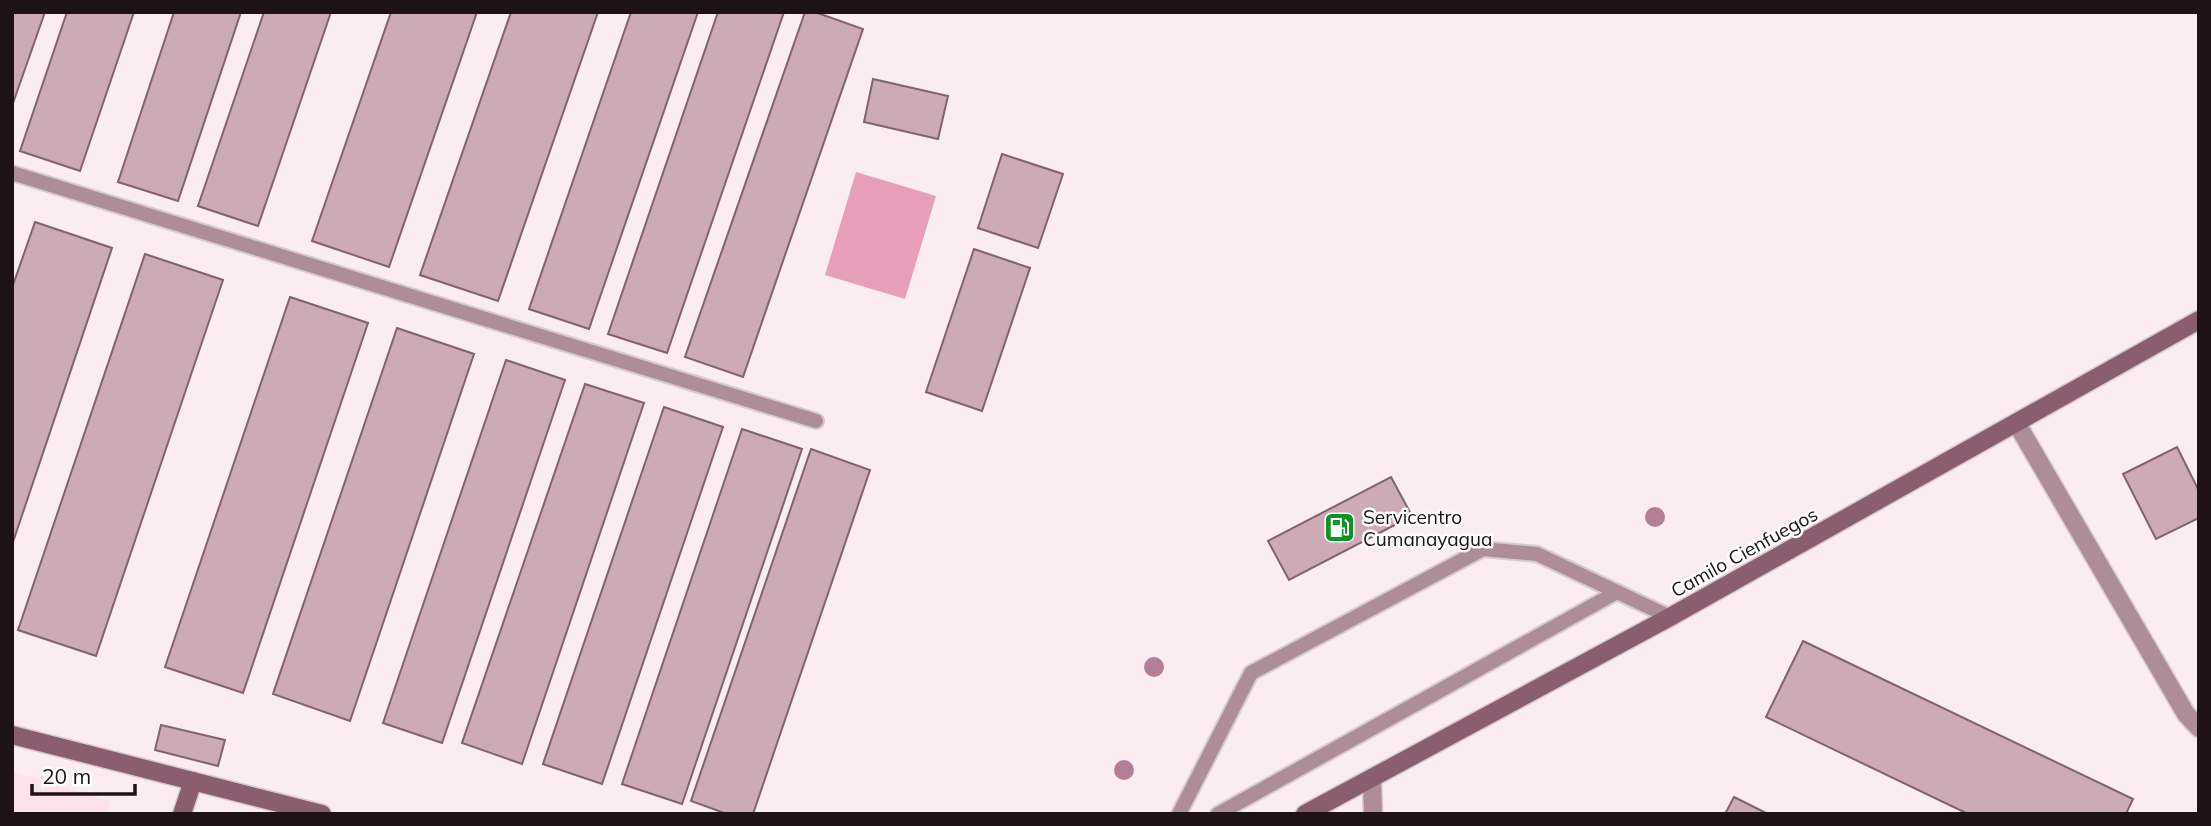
<svg xmlns="http://www.w3.org/2000/svg" width="2211" height="826" viewBox="0 0 2211 826" font-family="Mulish,sans-serif">
<style>
.built{fill:#fce1ea}
.water{fill:#e69eb9}
.building{fill:#ccaab6;stroke:#81636e;stroke-width:2}
.lines{fill:none;stroke-linecap:round;stroke-linejoin:round}
.service-casing{stroke:#d7c9ce;stroke-width:18}
.minor-casing{stroke:#d7c9ce;stroke-width:21}
.secondary-casing{stroke:#d7c9ce;stroke-width:21}
.service{stroke:#ad8d98;stroke-width:14}
.minor{stroke:#ad8d98;stroke-width:18}
.secondary{stroke:#8a5e6f;stroke-width:18}
.tree{fill:#b37f97}
.labels{text-anchor:middle;stroke-width:5;stroke-linejoin:round;paint-order:stroke}
.poi-label{font-size:19px;fill:#1e1216;stroke:#fdfdfd;text-anchor:start}
.street-label{font-size:19px;fill:#1e1216;stroke:#fdfdfd}
</style>
<rect width="100%" height="100%" fill="#faecf1"/>
<path class="built" d="M12,771L110,801L106,814H12Z"/>
<path class="water" d="M856,172L936,196L905,299L825,275Z"/>
<g class="building">
<path d="M12,12H45L12,106Z"/>
<path d="M67,12H134L80,171L20,151Z"/>
<path d="M174,12H241L178,201L118,182Z"/>
<path d="M264,12H331L258,226L198,206Z"/>
<path d="M391,12H477L389,267L312,241Z"/>
<path d="M511,12H598L498,301L420,275Z"/>
<path d="M631,12H698L589,329L529,309Z"/>
<path d="M718,12H784L667,353L608,334Z"/>
<path d="M805,12H815L863,29L743,377L685,357Z"/>
<path d="M873,79L948,96L938,139L864,122Z"/>
<path d="M1002,154L1063,174L1038,248L978,228Z"/>
<path d="M35,222L112,248L12,545V288Z"/>
<path d="M974,249L1030,268L982,411L926,392Z"/>
<path d="M145,254L223,280L96,656L18,630Z"/>
<path d="M290,297L368,323L243,693L165,667Z"/>
<path d="M397,328L474,354L350,721L273,694Z"/>
<path d="M506,360L565,380L442,743L383,723Z"/>
<path d="M585,384L644,403L522,764L462,743Z"/>
<path d="M664,407L723,427L602,784L543,764Z"/>
<path d="M742,429L802,449L682,804L622,784Z"/>
<path d="M2177,447L2199,491V518L2156,539L2123,474Z"/>
<path d="M811,449L870,470L753,814H727L691,801Z"/>
<path d="M1391,477L1412,516L1289,580L1268,541Z"/>
<path d="M1803,641L2133,799L2126,814H1968L1766,717Z"/>
<path d="M161,725L225,740L218,766L155,750Z"/>
<path d="M1734,797L1768,814H1725Z"/>
</g>
<g class="lines">
<defs>
<g id="service">
<path d="M12,173L816,421"/>
<path d="M1179,814L1251,673L1483,549L1537,554L1670,617"/>
<path d="M1218,814L1617,592"/>
</g>
<g id="minor">
<path d="M2017,424L2186,714L2199,728"/>
<path d="M1372,778L1373,814"/>
</g>
<g id="secondary">
<path d="M12,735L322,814"/>
<path d="M182,814L193,781"/>
<path d="M1305,814L1670,617L2199,320"/>
</g>
</defs>
<use href="#service" class="service-casing"/>
<use href="#minor" class="minor-casing"/>
<use href="#secondary" class="secondary-casing"/>
<use href="#service" class="service"/>
<use href="#minor" class="minor"/>
<use href="#secondary" class="secondary"/>
</g>
<g class="tree">
<circle cx="1655" cy="517" r="10"/>
<circle cx="1154" cy="667" r="10"/>
<circle cx="1124" cy="770" r="10"/>
</g>
<defs>
<symbol id="fuel-square" viewBox="-11 -11 22 22"><rect x="-9" y="-9" width="18" height="18" rx="4" fill="#0a9427" stroke="#fdfdfd"/><path d="M-5.5-6h7V0h2V4h1.3V-2.5L3-4.5l.8-.8L6-3V5H2.5V1h-1V6h-7ZM-4.2-4.7v3.2H.2V-4.7Z" fill="#fff"/></symbol>
</defs>
<g fill-rule="evenodd">
<use href="#fuel-square" x="1322" y="510" width="35" height="35"/>
</g>
<g class="labels">
<g class="poi-label">
<text x="1363" y="524">Servicentro<tspan x="1363" dy="22">Cumanayagua</tspan></text>
</g>
<g class="street-label">
<text transform="translate(1744 552) rotate(-29)" y="7">Camilo Cienfuegos</text>
</g>
</g>
<rect width="2211" height="826" fill="none" stroke="#1e1216" stroke-width="28"/>
<path d="M32 784v10h103v-10" fill="none" stroke="#1e1216" stroke-width="3.5"/>
<text x="42" y="784" font-size="21" fill="#1e1216" stroke="#fdfdfd" stroke-width="5" paint-order="stroke">20 m</text>
</svg>
